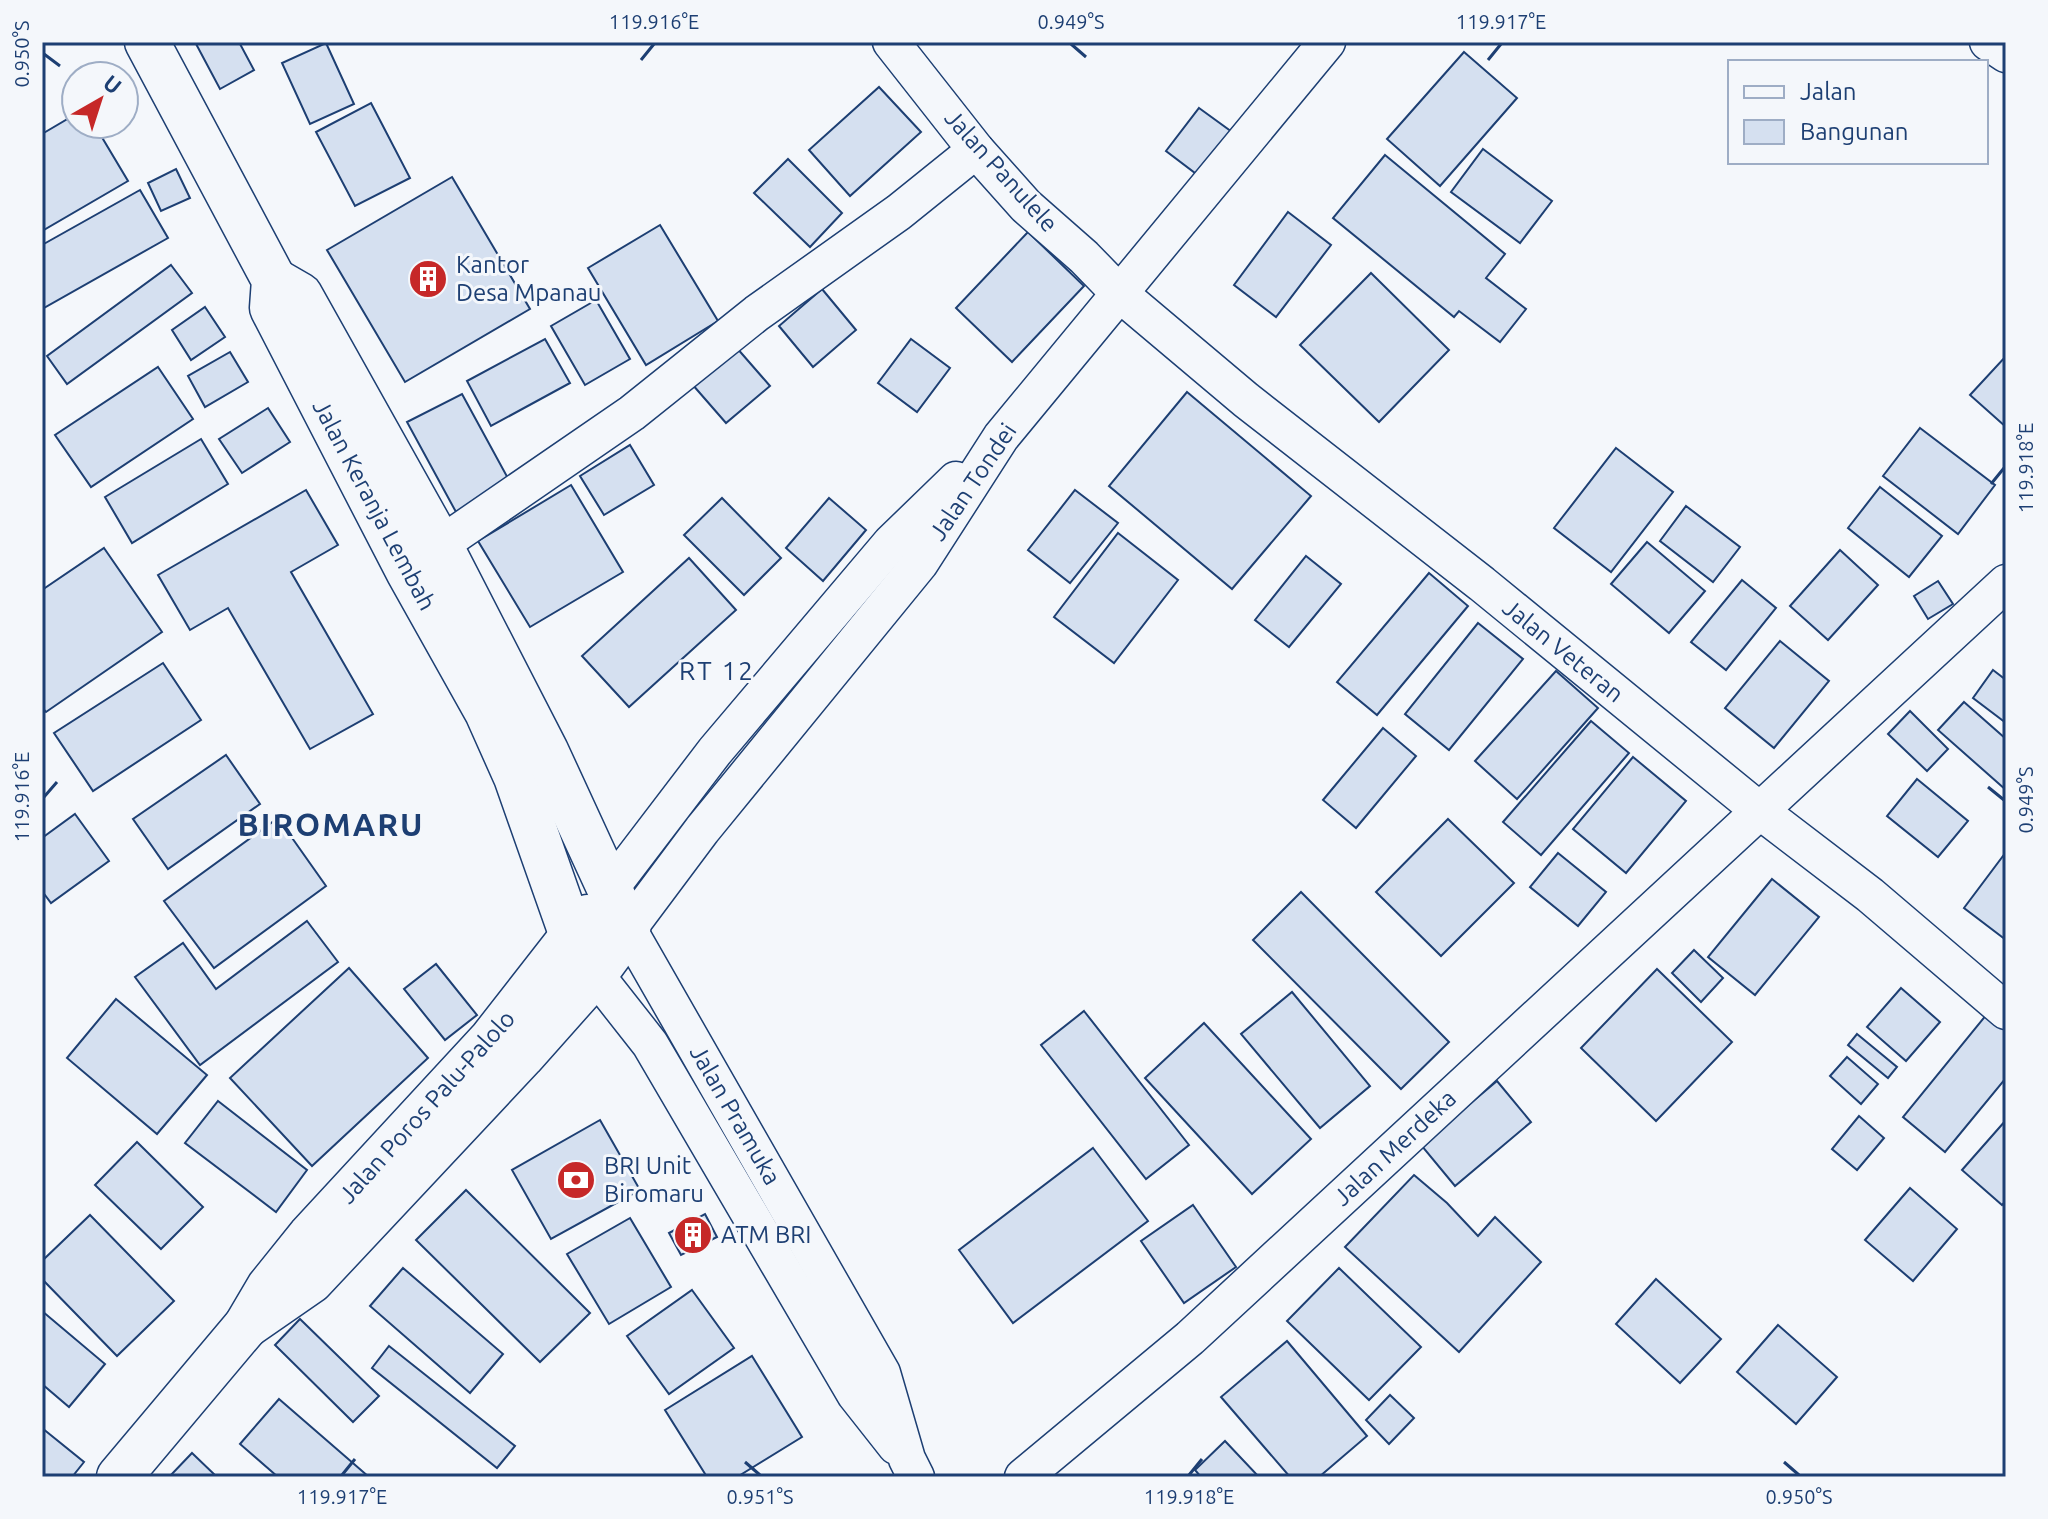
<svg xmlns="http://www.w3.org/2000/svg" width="2048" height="1519" viewBox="0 0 2048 1519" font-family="Ubuntu,sans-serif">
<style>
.building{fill:#d5e0f0;stroke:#1d3f73;stroke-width:2}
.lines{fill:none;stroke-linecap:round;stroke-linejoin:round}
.minor-casing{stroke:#1d3f73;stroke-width:39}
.primary-casing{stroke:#1d3f73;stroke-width:47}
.minor{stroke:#f4f7fb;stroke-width:36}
.primary{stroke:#f4f7fb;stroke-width:44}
.ticks{fill:none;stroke:#1d3f73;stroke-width:3}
.labels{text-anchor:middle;stroke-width:6;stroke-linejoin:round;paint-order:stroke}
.street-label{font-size:24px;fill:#1d3f73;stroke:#f4f7fb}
.poi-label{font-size:24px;fill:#1d3f73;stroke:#f4f7fb;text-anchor:start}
.neighbourhood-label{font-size:26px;letter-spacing:2px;fill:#1d3f73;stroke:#f4f7fb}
.district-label{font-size:32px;font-weight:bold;letter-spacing:2px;fill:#1d3f73;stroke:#f4f7fb}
.neatline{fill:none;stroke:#1d3f73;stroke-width:3}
.ticks-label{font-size:20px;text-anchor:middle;fill:#1d3f73}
</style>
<rect width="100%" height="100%" fill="#f4f7fb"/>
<g class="building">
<path d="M195,42H239L254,70L220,89Z"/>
<path d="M326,43L354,104L310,124L282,63Z"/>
<path d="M1464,52L1517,98L1440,186L1387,139Z"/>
<path d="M879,87L921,132L850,196L809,150Z"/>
<path d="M371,103L410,178L355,206L316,132Z"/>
<path d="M1199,108L1232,132L1199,176L1166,151Z"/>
<path d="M76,114V124H94L128,181L42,231V134Z"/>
<path d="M1483,149L1552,201L1520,243L1451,192Z"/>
<path d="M1385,155L1505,254L1486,278L1526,309L1500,342L1459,311L1454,317L1333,218Z"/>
<path d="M788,159L842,213L810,247L754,193Z"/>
<path d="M176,169L190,198L161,211L148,183Z"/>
<path d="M452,177L530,309L405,382L327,250Z"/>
<path d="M140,190L168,238L42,309V245Z"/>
<path d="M1288,212L1331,245L1276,317L1234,285Z"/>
<path d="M660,225L718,321L646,365L588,268Z"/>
<path d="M1028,232L1084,286L1012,362L956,308Z"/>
<path d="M171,265L192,293L67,384L47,356Z"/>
<path d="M1371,273L1449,350L1379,422L1300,345Z"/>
<path d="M822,289L856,330L813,367L779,326Z"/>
<path d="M596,300L630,359L585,385L551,326Z"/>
<path d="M205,307L225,337L191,360L172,330Z"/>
<path d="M545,339L570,383L491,426L467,381Z"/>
<path d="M911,339L950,368L917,412L878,383Z"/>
<path d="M736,347L770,386L726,423L692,384Z"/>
<path d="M230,352L248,382L205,407L188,376Z"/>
<path d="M2006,356V427L1970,395Z"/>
<path d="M158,367L193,419L91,487L55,435Z"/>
<path d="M1187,392L1311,496L1232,589L1109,486Z"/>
<path d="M462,394L510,482L456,512L407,422Z"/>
<path d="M268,408L290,442L242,473L219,439Z"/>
<path d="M1920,428L1995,485L1958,534L1883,476Z"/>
<path d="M201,439L228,484L132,543L105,497Z"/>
<path d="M630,445L654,485L604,515L580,476Z"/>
<path d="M1616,448L1673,492L1611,572L1554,528Z"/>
<path d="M571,485L623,572L530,627L478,541Z"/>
<path d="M1880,487L1942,536L1909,577L1848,528Z"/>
<path d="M306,490L338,545L291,572L373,714L310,749L228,608L190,630L158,575Z"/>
<path d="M1075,490L1118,523L1070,583L1028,550Z"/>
<path d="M722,498L781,558L744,595L684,535Z"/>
<path d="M829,498L866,530L823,581L786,548Z"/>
<path d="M1686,506L1740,547L1713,582L1660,541Z"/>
<path d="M1118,533L1178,580L1114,663L1054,617Z"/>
<path d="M1647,542L1705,591L1669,633L1611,584Z"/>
<path d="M104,548L162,632L46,712L42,707V590Z"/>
<path d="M1840,550L1878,585L1828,640L1790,606Z"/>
<path d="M1306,556L1341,584L1289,647L1255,620Z"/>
<path d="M689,558L736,610L629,707L582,656Z"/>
<path d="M1429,573L1468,606L1377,715L1337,682Z"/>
<path d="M1742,580L1776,608L1726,670L1691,642Z"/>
<path d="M1938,581L1953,604L1928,619L1914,596Z"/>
<path d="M1478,623L1523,659L1449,750L1405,714Z"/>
<path d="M1780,641L1829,681L1774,748L1725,708Z"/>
<path d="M163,663L201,720L93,791L54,733Z"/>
<path d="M1993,670L2006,680V723L1973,698Z"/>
<path d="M1556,671L1598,708L1517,799L1475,761Z"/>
<path d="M1964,702L2006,739V790L1938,730Z"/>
<path d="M1910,711L1948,749L1927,771L1888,734Z"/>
<path d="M1591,721L1629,753L1541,855L1503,822Z"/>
<path d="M1383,728L1416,756L1356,828L1323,800Z"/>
<path d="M226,755L260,804L168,869L133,819Z"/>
<path d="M1633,757L1686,801L1626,873L1573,829Z"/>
<path d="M1917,779L1968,821L1938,857L1887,816Z"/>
<path d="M75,814L109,861L51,903L42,891V838Z"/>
<path d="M278,818L326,886L214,968L164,901Z"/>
<path d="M1448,819L1514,883L1441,956L1376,892Z"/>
<path d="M2006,852V940L1964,908Z"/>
<path d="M1558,853L1606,892L1578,926L1530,887Z"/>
<path d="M1772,879L1819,917L1755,995L1708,957Z"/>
<path d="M1301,892L1449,1042L1401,1089L1253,940Z"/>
<path d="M307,921L338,962L200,1065L135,977L183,943L216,989Z"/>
<path d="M1694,950L1723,978L1701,1002L1672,973Z"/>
<path d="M436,964L477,1015L445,1040L404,989Z"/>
<path d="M349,968L428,1058L312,1166L230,1078Z"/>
<path d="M1657,969L1732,1042L1656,1121L1581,1048Z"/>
<path d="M1901,988L1940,1022L1906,1061L1867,1027Z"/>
<path d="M1292,992L1370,1086L1320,1128L1241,1034Z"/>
<path d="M116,999L207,1075L157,1134L67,1058Z"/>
<path d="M1084,1011L1189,1145L1146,1179L1041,1045Z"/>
<path d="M1987,1014L2006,1029V1078L1945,1152L1903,1117Z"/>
<path d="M1204,1023L1311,1139L1252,1194L1145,1078Z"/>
<path d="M1857,1034L1897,1067L1888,1078L1848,1045Z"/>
<path d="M1847,1057L1878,1084L1861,1104L1830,1076Z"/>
<path d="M1497,1081L1531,1122L1455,1186L1421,1145Z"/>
<path d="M218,1101L307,1170L276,1212L185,1143Z"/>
<path d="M1859,1116L1884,1138L1857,1170L1832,1149Z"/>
<path d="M600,1120L640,1190L551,1239L512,1170Z"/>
<path d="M2006,1120V1200L2002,1205L1962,1170Z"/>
<path d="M137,1142L203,1207L161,1249L95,1185Z"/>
<path d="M1093,1148L1148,1221L1013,1323L959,1250Z"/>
<path d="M1414,1175L1447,1203L1478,1236L1495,1217L1541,1262L1459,1352L1345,1247Z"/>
<path d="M1910,1188L1957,1229L1913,1281L1865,1240Z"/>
<path d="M466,1190L590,1313L540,1362L416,1240Z"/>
<path d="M1193,1205L1236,1267L1184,1303L1141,1241Z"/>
<path d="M705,1214L717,1237L681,1255L669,1233Z"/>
<path d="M90,1215L174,1301L117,1356L42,1279V1261Z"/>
<path d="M630,1218L671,1287L609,1324L567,1254Z"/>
<path d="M403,1268L503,1354L470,1393L370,1306Z"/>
<path d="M1339,1268L1421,1347L1369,1400L1287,1321Z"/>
<path d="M1656,1279L1721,1339L1680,1383L1616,1324Z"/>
<path d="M692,1290L734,1348L669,1394L627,1336Z"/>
<path d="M42,1311L105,1364L69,1407L42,1384Z"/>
<path d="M300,1319L379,1396L353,1422L275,1345Z"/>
<path d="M1778,1325L1837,1377L1796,1424L1737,1372Z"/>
<path d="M1287,1341L1367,1436L1319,1477H1290L1221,1397Z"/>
<path d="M389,1346L515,1446L497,1468L372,1368Z"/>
<path d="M752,1356L802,1437L737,1477H707L665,1410Z"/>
<path d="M1390,1395L1414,1418L1389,1444L1366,1420Z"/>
<path d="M279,1399L369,1477H278L240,1444Z"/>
<path d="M42,1428L84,1462L72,1477H42Z"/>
<path d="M1225,1441L1259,1477H1201L1195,1470Z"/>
<path d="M192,1453L217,1477H169Z"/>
</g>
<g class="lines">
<defs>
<g id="minor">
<path d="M891,42L976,150L1026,206L1084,257L1119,293L1246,400L1482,584L1760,811L1870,895L2006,1011"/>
<path d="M1988,42L2006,54"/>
<path d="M440,545L632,413L757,313L899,212L976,150"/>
<path d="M609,890L715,751L891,543L956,480"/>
<path d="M595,974L650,1044L855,1394L896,1446"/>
<path d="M916,1477L907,1459L882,1373L628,929L702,830L920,563L1001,437L1327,42"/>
<path d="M1023,1477L1190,1338L2006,583"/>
</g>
<g id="primary">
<path d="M147,42L274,280L272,308L408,571L487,712L516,777L572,936L595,974"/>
<path d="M246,1326L311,1281L522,1056L595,974L628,929L546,751L440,545L300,295L274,280"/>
<path d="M119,1477L246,1326L269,1287L310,1236L491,1040L587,917"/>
</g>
</defs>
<use href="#minor" class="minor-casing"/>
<use href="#primary" class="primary-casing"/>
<use href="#minor" class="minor"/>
<use href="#primary" class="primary"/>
</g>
<path class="ticks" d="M1071,44L1086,57M44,54L60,66M641,60L654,44M1488,60L1501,44M1991,484L2004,468M1988,787L2004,800M44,797L57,782M745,1462L760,1475M1784,1462L1799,1475M342,1475L355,1459M1189,1475L1202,1459"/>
<defs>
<symbol id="building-disc" viewBox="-11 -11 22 22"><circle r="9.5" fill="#c62828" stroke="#f4f7fb"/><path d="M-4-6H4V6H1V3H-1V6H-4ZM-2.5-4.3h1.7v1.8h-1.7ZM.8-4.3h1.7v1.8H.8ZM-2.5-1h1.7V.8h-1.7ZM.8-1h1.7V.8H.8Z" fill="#fff"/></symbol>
<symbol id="bank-disc" viewBox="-11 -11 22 22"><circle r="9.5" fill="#c62828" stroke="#f4f7fb"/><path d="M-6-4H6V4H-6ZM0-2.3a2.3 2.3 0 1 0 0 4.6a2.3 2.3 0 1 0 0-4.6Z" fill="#fff"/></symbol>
</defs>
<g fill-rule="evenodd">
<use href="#building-disc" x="406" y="257" width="44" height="44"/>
<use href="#bank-disc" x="554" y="1158" width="44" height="44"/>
<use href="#building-disc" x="671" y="1213" width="44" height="44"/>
</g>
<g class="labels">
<g class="street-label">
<text transform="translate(1001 171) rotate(48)" y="8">Jalan Panulele</text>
<text transform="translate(973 482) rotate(-56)" y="8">Jalan Tondei</text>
<text transform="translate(374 505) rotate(62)" y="8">Jalan Keranja Lembah</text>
<text transform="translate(1563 651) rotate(39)" y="8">Jalan Veteran</text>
<text transform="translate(427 1107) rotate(-48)" y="8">Jalan Poros Palu-Palolo</text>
<text transform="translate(735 1115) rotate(60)" y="8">Jalan Pramuka</text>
<text transform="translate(1395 1148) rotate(-43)" y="8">Jalan Merdeka</text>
</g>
<g class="poi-label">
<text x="456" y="273">Kantor<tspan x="456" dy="28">Desa Mpanau</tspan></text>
<text x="604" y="1174">BRI Unit<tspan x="604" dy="28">Biromaru</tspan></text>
<text x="721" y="1243">ATM BRI</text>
</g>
<g class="neighbourhood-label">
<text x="717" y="680">RT 12</text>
</g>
<g class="district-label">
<text x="331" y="836">BIROMARU</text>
</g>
</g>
<rect width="2048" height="1519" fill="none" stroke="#f4f7fb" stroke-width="88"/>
<rect x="1728" y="60" width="260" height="104" fill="#f4f7fb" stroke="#9eadc5" stroke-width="2"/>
<rect x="1744" y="86" width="40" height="12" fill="#f4f7fb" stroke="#9eadc5" stroke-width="2"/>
<text x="1800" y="100" font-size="24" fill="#1d3f73">Jalan</text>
<rect x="1744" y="120" width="40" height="24" fill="#d5e0f0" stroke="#9eadc5" stroke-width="2"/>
<text x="1800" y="140" font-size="24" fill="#1d3f73">Bangunan</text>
<g transform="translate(100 100) rotate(39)"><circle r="38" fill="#f4f7fb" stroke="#9eadc5" stroke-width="2"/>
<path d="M0-6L14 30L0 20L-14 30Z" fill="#c62828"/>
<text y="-12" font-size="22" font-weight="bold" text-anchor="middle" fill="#1d3f73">U</text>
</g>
<rect x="44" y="44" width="1960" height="1431" class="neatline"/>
<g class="ticks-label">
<text x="654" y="29">119.916°E</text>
<text x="1071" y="29">0.949°S</text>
<text x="1501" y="29">119.917°E</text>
<text transform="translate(22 54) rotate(-90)" y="7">0.950°S</text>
<text transform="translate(2026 468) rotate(-90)" y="7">119.918°E</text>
<text transform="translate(22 797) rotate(-90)" y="7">119.916°E</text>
<text transform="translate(2026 800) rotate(-90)" y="7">0.949°S</text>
<text x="342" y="1504">119.917°E</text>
<text x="760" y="1504">0.951°S</text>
<text x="1189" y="1504">119.918°E</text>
<text x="1799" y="1504">0.950°S</text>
</g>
</svg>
